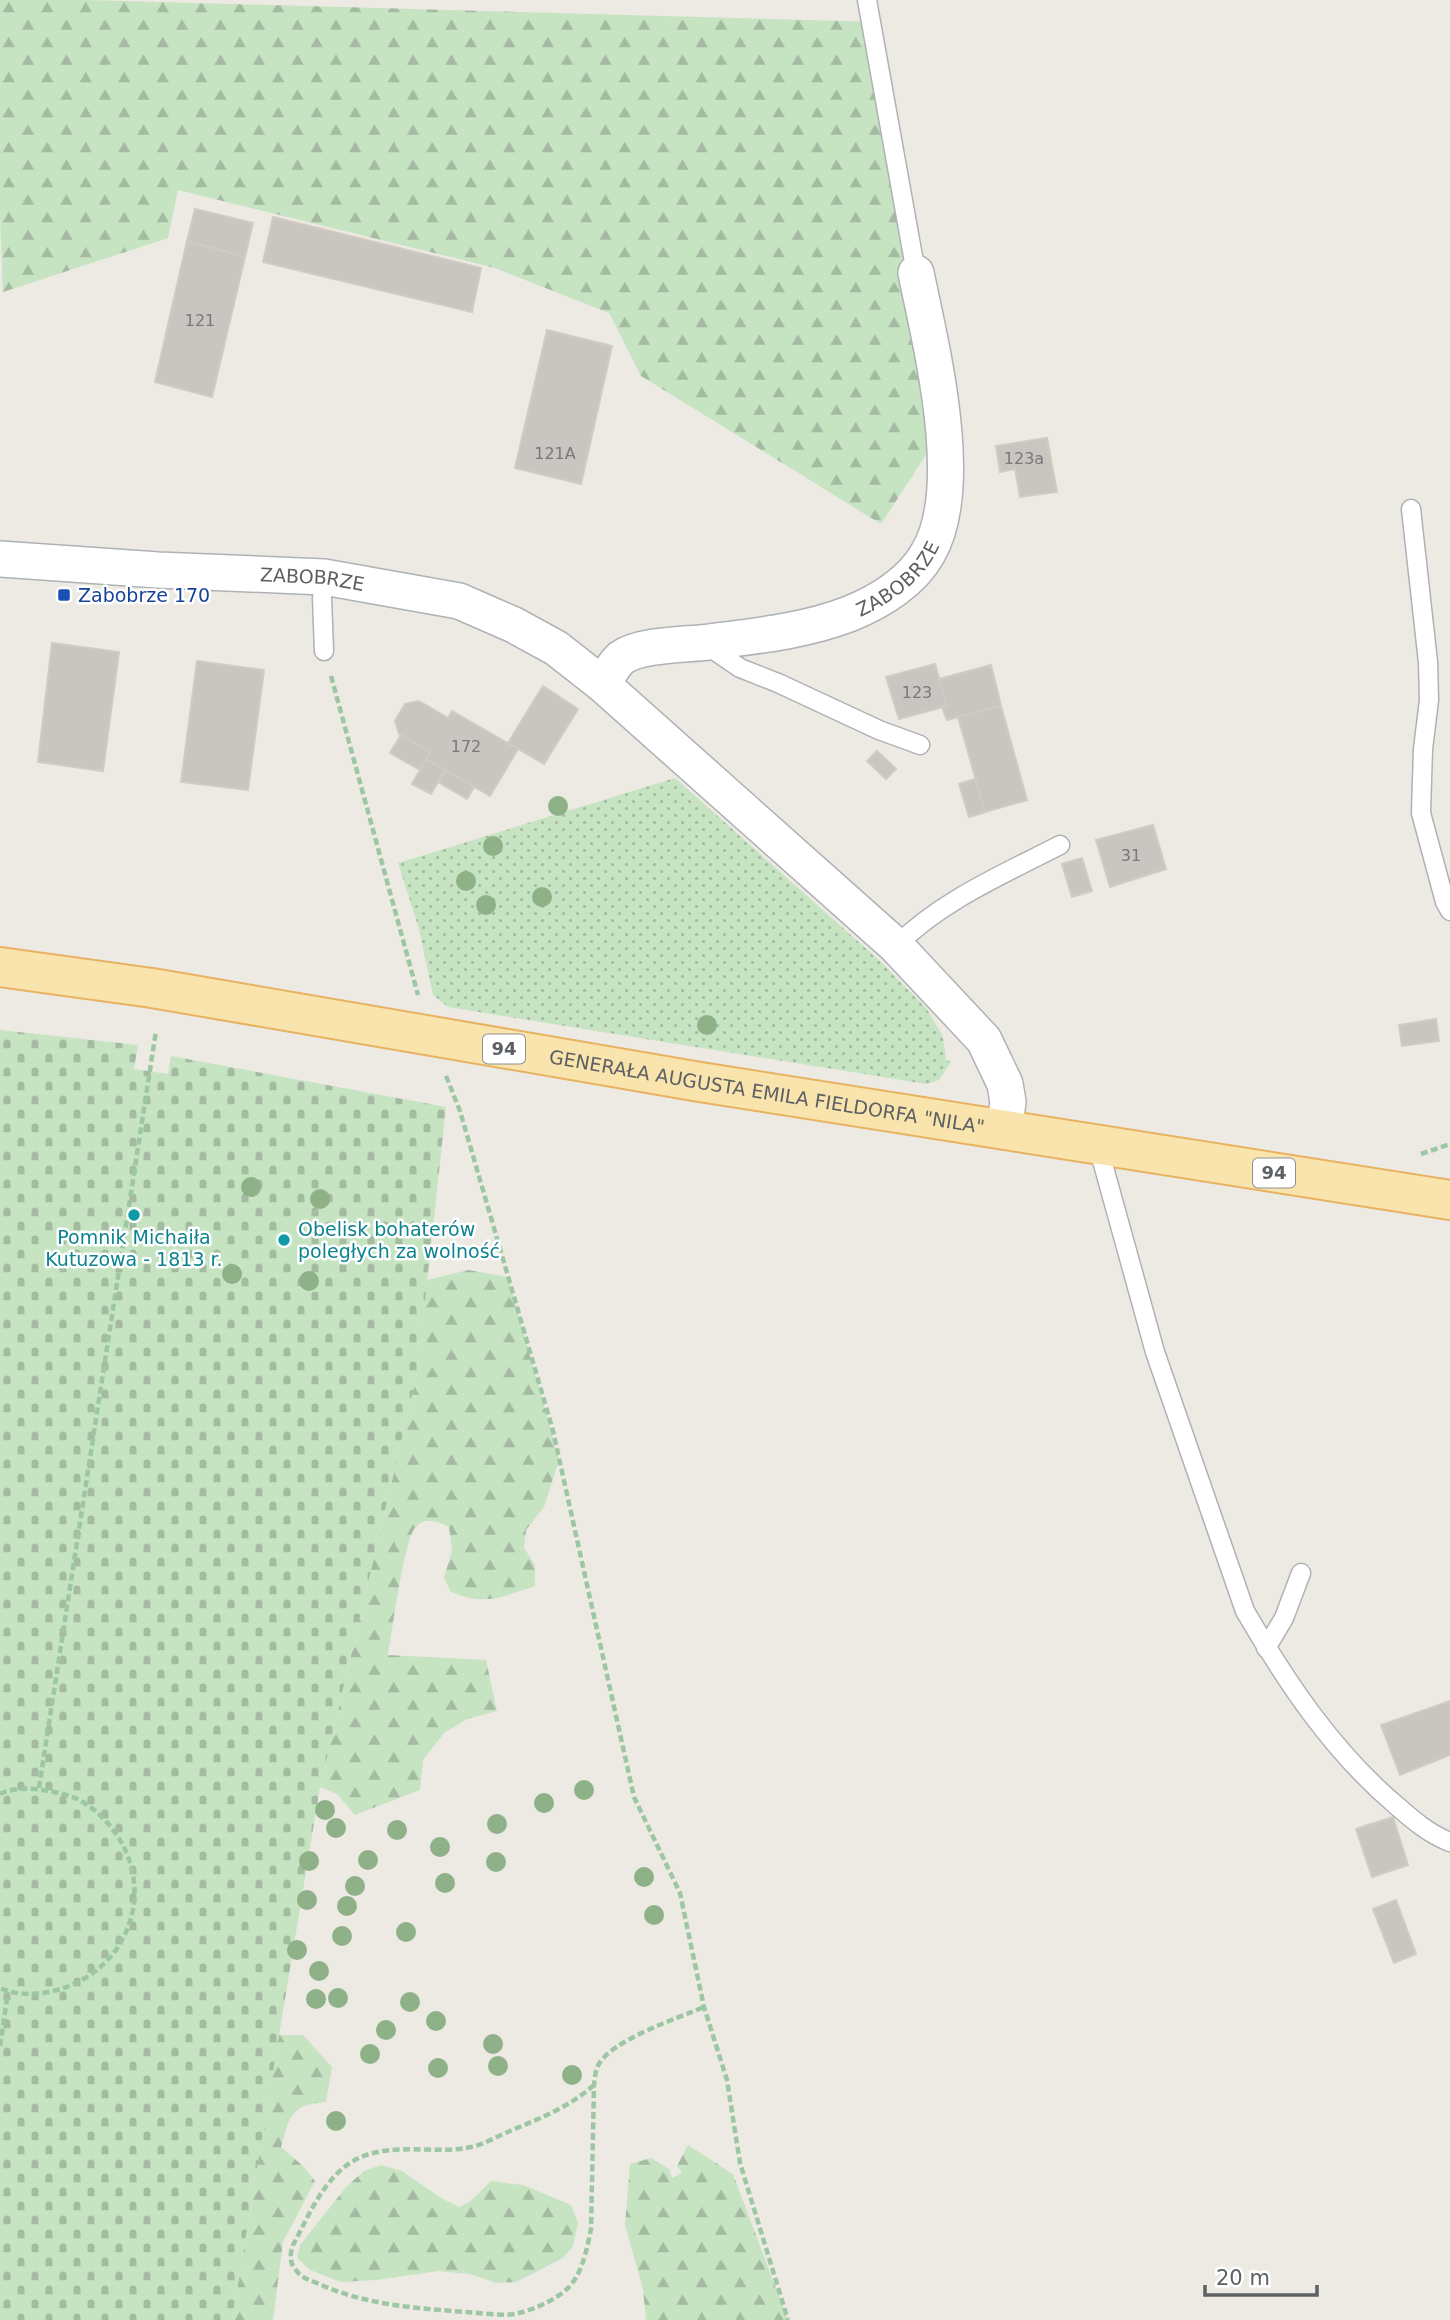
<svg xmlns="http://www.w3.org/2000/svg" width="1450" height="2320" viewBox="0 0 1450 2320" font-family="'DejaVu Sans',sans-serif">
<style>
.grass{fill:url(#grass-dots)}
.forest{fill:url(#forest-firs)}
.cemetery{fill:url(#cemetery-stones)}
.building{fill:#c9c5c0;stroke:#d1cbc2;stroke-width:2}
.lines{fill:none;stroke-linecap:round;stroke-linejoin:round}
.lane-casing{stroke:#afb2b5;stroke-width:21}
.street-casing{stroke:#afb2b5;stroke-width:38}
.primary-casing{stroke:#e8b262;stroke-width:42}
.path{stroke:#9dc6a3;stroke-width:4.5;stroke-dasharray:7 3.5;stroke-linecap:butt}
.lane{stroke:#fff;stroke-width:18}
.street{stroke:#fff;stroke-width:35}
.primary{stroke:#f9e4ad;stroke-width:38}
.tree{fill:#8eb187}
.transit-dot{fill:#1a4fb4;stroke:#fff;stroke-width:2.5}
.culture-dot{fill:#0f9aa8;stroke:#fff;stroke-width:2.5}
.labels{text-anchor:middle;stroke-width:5;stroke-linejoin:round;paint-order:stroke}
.number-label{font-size:16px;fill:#77797a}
.shield{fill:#fff;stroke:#8d9092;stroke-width:2}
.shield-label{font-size:18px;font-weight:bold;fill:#5c6063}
.street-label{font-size:19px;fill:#5c6063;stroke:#fff}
.transit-label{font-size:19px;fill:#164399;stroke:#fff;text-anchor:start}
.culture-label{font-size:19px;fill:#0d838f;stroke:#fff;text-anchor:start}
</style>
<defs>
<pattern id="grass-dots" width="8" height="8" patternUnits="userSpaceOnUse" patternTransform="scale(1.75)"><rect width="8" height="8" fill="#c6e3c2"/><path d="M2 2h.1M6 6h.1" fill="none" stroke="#a4bba1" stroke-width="1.8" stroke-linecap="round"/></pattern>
<pattern id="forest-firs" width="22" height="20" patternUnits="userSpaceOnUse" patternTransform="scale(1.75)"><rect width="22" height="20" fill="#c6e3c2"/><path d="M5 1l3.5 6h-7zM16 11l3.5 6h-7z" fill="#a4bba1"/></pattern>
<pattern id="cemetery-stones" width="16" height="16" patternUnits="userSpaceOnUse" patternTransform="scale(1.75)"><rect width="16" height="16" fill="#c6e3c2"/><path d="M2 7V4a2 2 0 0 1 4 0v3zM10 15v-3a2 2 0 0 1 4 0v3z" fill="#a4bba1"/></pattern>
</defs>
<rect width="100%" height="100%" fill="#edeae4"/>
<path class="grass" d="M675,778L881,962L926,1008L943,1036L946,1060L951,1062L939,1080L926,1084L448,1007L433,995L419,929L398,863Z"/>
<g class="forest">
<path d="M0,0H88L880,22L952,415L881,524L641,376L609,313L495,268L178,190L168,238L3,292L0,214Z"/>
<path d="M468,1270L508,1277L559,1460L544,1507L526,1530L524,1548L535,1565V1586C502,1597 483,1607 450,1591L444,1577L452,1551L449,1527C438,1521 424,1516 415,1528C404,1540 392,1633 388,1655L486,1660L497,1711L467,1719L444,1733L423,1760L420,1790L355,1815L337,1794L320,1787L417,1374L427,1280Z"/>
<path d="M279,2035H303L332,2067L326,2102C291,2105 290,2115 281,2147L304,2167L315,2181L283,2242L273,2320H232Z"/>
<path d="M688,2145L733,2174L788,2320H646L643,2289L625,2225L630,2164L651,2158L669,2169L672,2178L682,2173L677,2166Z"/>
<path d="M381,2165L402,2171L441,2198L459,2207C474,2201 479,2192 491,2181L523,2185L571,2205L578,2223L573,2246L563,2258L516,2282L496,2283L470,2274L438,2271L376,2280L341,2282L310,2270L297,2258L300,2245L347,2186L364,2171Z"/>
</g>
<path class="cemetery" d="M0,1030L138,1045L134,1069L168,1074L171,1056L446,1107L417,1374L320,1787L232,2320H0Z"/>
<g class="building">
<path d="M195,209L253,223L245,257L187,241Z"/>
<path d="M273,217L481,268L472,312L263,262Z"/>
<path d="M187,241L245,257L212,397L155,382Z"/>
<path d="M547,330L612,346L581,484L515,468Z"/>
<path d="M1047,438L1057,492L1020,497L1015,469L1000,472L996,446Z"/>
<path d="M52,643L119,652L103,771L38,762Z"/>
<path d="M197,661L264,670L248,790L181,782Z"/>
<path d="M935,664L947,706L899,719L886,677Z"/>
<path d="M991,665L1001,706L947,720L942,707L947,706L939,679Z"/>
<path d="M543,686L578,709L544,764L508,743Z"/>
<path d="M419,701L448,718L452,711L518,749L490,796L426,759L430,752L399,734L395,721L405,704Z"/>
<path d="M1001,706L1027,800L985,812L958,717Z"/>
<path d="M401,735L430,752L420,770L390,753Z"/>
<path d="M877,751L896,769L886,779L867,761Z"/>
<path d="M426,759L445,770L431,794L412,784Z"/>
<path d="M445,770L474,787L467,799L438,782Z"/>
<path d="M975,779L985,812L969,817L959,784Z"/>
<path d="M1153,825L1166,869L1110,887L1096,840Z"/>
<path d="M1082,858L1092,891L1072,897L1062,864Z"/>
<path d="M1436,1019L1439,1041L1402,1046L1399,1025Z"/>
<path d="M1450,1701V1755L1400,1775L1381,1725Z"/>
<path d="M1393,1817L1408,1865L1372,1877L1356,1829Z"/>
<path d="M1396,1900L1416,1954L1394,1963L1373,1909Z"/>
</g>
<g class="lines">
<defs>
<g id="lane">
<path d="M867,0L916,273"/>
<path d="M1411,509L1428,662L1429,700L1423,749L1421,813L1445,902L1450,911"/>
<path d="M324,577L322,598L324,651"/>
<path d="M705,644L740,668L778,683L879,730L920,745"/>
<path d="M896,946C942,900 1004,874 1060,845"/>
<path d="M1098,1146L1155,1352L1245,1611C1287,1683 1333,1752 1397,1806C1413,1820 1429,1834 1450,1842"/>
<path d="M1266,1648L1284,1618L1301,1573"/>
</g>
<g id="street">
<path id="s1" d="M0,559L158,570L324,577L459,601L514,625L556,648L602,684L896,946L984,1040L1005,1084L1008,1102L1004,1131"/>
<path id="s2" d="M602,684C608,676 614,664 621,658C640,644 686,645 709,642C756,636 805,631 849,614C879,602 912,582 928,553C967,487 931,346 916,273"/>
</g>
<g id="primary">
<path id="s3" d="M0,967L152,988L700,1082L1450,1200"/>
</g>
</defs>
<use href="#lane" class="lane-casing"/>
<use href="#street" class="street-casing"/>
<use href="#primary" class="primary-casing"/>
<g class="path">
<path d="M331,676L418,995"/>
<path d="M446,1076L460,1111L553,1431L634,1797L680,1893L704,2007L727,2080L740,2163L788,2320"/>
<path d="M1421,1154L1450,1144"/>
<path d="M39,1788L156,1031"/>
<path d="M0,1794C19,1785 43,1789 63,1794C81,1798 98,1811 110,1826C159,1885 131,1970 57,1990C39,1995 17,1996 0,1988"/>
<path d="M0,2046L8,1992"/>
<path d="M594,2085C569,2107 541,2118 510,2131C498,2136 485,2144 471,2147C428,2156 379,2137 342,2169C319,2189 307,2219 293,2245C290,2254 289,2263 296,2270C301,2278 310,2280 319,2284C366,2305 414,2308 466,2312C483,2313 503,2317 519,2313C535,2309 555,2300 567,2289C582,2275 587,2249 591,2229L594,2085C595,2078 595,2070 599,2064C612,2040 678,2018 704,2007"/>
</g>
<use href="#lane" class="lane"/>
<use href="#street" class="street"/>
<use href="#primary" class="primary"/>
</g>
<g class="tree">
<circle cx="558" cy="806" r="10"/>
<circle cx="493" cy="846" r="10"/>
<circle cx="466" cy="881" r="10"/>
<circle cx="542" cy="897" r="10"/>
<circle cx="486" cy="905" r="10"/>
<circle cx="707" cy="1025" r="10"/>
<circle cx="251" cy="1187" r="10"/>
<circle cx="320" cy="1199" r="10"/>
<circle cx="232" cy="1274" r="10"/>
<circle cx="309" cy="1281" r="10"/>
<circle cx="584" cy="1790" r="10"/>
<circle cx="544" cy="1803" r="10"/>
<circle cx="325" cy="1810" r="10"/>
<circle cx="497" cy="1824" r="10"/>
<circle cx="336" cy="1828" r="10"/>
<circle cx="397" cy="1830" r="10"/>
<circle cx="440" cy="1847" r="10"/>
<circle cx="368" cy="1860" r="10"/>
<circle cx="309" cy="1861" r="10"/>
<circle cx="496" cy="1862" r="10"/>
<circle cx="644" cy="1877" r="10"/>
<circle cx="445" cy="1883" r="10"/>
<circle cx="355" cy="1886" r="10"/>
<circle cx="307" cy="1900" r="10"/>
<circle cx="347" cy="1906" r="10"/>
<circle cx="654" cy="1915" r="10"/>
<circle cx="406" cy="1932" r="10"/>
<circle cx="342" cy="1936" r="10"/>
<circle cx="297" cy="1950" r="10"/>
<circle cx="319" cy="1971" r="10"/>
<circle cx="338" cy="1998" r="10"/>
<circle cx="316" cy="1999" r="10"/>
<circle cx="410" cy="2002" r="10"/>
<circle cx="436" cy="2021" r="10"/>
<circle cx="386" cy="2030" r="10"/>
<circle cx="493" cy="2044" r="10"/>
<circle cx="370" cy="2054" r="10"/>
<circle cx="498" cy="2066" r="10"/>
<circle cx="438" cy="2068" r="10"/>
<circle cx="572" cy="2075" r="10"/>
<circle cx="336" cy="2121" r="10"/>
</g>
<rect class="transit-dot" x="57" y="588" width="14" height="14" rx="3.5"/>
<g class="culture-dot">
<circle cx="134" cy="1215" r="7"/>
<circle cx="284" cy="1240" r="7"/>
</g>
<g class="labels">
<g class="number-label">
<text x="200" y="326">121</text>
<text x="555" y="459">121A</text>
<text x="1024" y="464">123a</text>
<text x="917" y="698">123</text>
<text x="466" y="752">172</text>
<text x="1131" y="861">31</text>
</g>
<g class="shield">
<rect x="483" y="1034.5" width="42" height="29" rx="5"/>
<rect x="1253" y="1158.5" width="42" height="29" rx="5"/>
</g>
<g class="shield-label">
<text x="504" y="1055">94</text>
<text x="1274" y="1179">94</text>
</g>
<g class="street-label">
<text dy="7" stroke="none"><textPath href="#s2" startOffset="327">ZABOBRZE</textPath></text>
<text dy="7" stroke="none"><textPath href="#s1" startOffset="313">ZABOBRZE</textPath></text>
<text dy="7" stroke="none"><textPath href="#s3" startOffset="777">GENERAŁA AUGUSTA EMILA FIELDORFA "NILA"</textPath></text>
</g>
<g class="transit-label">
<text x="78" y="602">Zabobrze 170</text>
</g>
<g class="culture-label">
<text x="298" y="1236">Obelisk bohaterów<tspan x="298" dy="22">poległych za wolność</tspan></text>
<text x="134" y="1244" text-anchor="middle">Pomnik Michaiła<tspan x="134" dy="22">Kutuzowa - 1813 r.</tspan></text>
</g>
</g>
<path d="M1205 2285v10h112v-10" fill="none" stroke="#5c6063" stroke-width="3.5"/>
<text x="1216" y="2285" font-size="21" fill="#5c6063" stroke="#ffffff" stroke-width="5" paint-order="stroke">20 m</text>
</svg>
